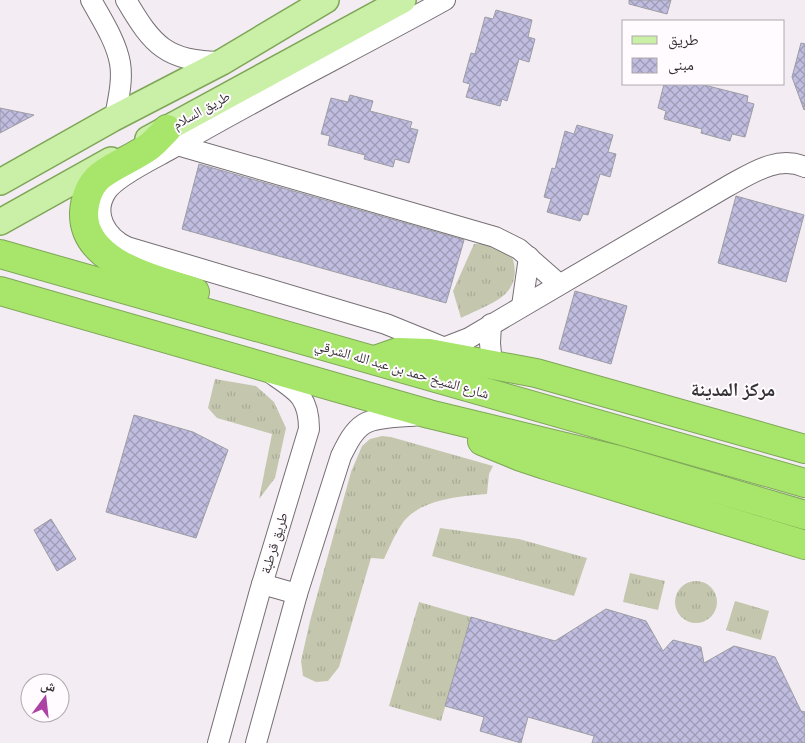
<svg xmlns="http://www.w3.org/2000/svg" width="805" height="743" viewBox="0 0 805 743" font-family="Merriweather,'Noto Naskh Arabic',serif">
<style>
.grass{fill:url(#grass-tufts)}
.building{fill:url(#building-cross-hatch);stroke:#9d9da4}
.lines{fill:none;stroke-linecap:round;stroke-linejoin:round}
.minor-casing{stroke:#756f74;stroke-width:22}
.major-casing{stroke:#7fa658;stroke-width:28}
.highway-casing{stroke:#7fa658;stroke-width:30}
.minor{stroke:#fff;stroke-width:20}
.major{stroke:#caefa6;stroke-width:25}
.highway{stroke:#a7e56b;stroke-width:28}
.labels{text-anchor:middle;stroke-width:4;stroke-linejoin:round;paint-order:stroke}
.street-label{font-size:14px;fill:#343134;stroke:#fffbff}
.district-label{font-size:19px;font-weight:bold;fill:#343134;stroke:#fffbff}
</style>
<defs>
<pattern id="grass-tufts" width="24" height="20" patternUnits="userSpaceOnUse" patternTransform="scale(1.25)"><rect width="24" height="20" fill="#c4c7ae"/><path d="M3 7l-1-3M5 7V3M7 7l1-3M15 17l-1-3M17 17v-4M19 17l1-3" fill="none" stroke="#a9ab96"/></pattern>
<pattern id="building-cross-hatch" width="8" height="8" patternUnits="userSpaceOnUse" patternTransform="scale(1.25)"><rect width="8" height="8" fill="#c0bde0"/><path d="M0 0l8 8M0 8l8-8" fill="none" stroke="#9d9ab6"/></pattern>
</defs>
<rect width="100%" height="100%" fill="#f3edf3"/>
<g class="grass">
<path d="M488,243L512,256C525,296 490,303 461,318L453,291L474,244Z"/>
<path d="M215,379L256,386L274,402L286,428L275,478L259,499L272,434L217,418L208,408Z"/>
<path d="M382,436L391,437L493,466L489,474L487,494C462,496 422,499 404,521C396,532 390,546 384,559L371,558L339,667L328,681L316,682L303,676L301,661L310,621L351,472L362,446L370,439Z"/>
<path d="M440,528L519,539L587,558L574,596L432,556Z"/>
<path d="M630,573L665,581L658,610L623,602Z"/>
<circle cx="696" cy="602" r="21"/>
<path d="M735,601L769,611L761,640L726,630Z"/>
<path d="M419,602L471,617L441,721L389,706Z"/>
</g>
<g class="building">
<path d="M629,0H671L667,14L629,4Z"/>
<path d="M496,10L532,20L528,37L535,39L529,62L519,59L507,101L502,99L500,106L466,97L470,84L463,82L471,53L475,54L485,17L493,19Z"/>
<path d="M801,43L805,44V109L804,110L792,77Z"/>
<path d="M664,84H700L748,96L747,102L754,104L745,137L732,134L730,141L701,133L702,129L664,119L666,111L658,108Z"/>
<path d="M350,95L373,101L370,111L412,122L410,128L418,130L409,163L395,159L393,167L364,159L365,155L328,145L330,136L321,134L331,98L348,102Z"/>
<path d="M0,108L34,115L0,133Z"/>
<path d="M577,125L613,135L608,152L616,154L610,177L600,174L588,215L583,214L580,221L547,212L551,199L544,197L552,168L555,169L565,131L574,134Z"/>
<path d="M199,164L464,240L446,303L182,229Z"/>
<path d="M736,196L804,215L786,282L718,263Z"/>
<path d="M575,291L627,306L611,364L559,349Z"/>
<path d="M134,415L193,432L228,450L196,538L106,512Z"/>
<path d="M51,519L76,559L57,571L34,530Z"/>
<path d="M606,609L646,621L663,651L673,640L701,647L704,663L734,646L775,657L801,711L805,712V743H592L594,736L528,717L521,743L480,731L484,717L445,706L471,617L555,641Z"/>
</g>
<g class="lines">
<defs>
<g id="minor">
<path d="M91,0C102,20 116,41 120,63C123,81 118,100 115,117"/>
<path d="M126,0C153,46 166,61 222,62"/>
<path d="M445,0C353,51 259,97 169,150C153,159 115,177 106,192C92,214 106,237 127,247L386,324L445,348"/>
<path d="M177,145L495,237L519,249L559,284"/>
<path d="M522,306L529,257"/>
<path d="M491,324L490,343L492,365"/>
<path d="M433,352L469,338L728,186C752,173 778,155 805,167"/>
<path d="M262,584L297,594"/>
<path d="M218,743L260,591L309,429C309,397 297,391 272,374"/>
<path d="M256,743L297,594L341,456C347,444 353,431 364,424C376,416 405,417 419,415"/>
</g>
<g id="major">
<path d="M148,139L403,0"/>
<path d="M0,182L112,119L222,62L326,0"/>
<path d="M0,222L111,160"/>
</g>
<g id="highway">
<path d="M167,129C162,134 157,140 151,145C137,157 106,168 96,180C88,189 85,200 84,212C82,264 157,279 195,292"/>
<path d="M0,254L805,483"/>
<path d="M0,291L429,414L615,459L805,515"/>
<path d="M378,359L398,352L429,353L536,373L805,449"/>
<path d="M482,441L521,457L545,465L805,545"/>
</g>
</defs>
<use href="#minor" class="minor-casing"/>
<use href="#major" class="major-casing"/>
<use href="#highway" class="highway-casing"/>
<use href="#minor" class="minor"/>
<use href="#major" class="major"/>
<use href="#highway" class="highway"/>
</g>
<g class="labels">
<g class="street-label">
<text transform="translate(201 110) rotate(-29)" y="5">طريق السلام</text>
<text transform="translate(402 369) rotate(16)" y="5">شارع الشيخ حمد بن عبد الله الشرقي</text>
<text transform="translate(274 543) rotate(-73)" y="5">طريق قرطبة</text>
</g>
<g class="district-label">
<text x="733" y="396">مركز المدينة</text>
</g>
</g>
<rect x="622" y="20" width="162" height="65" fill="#fffbff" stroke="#aeaaae"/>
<rect x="632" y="36" width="25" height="8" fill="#caefa6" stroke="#aeaaae"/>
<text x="668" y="45" font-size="15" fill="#343134">طريق</text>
<rect x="632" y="58" width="25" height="15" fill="url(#building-cross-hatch)" stroke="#aeaaae"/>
<text x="668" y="70" font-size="15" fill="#343134">مبنى</text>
<g transform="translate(45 698) rotate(15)"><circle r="24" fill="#fffbff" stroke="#aeaaae"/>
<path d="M0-4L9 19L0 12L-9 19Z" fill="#ac42a4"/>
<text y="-8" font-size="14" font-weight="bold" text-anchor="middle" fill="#343134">ش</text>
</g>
</svg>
